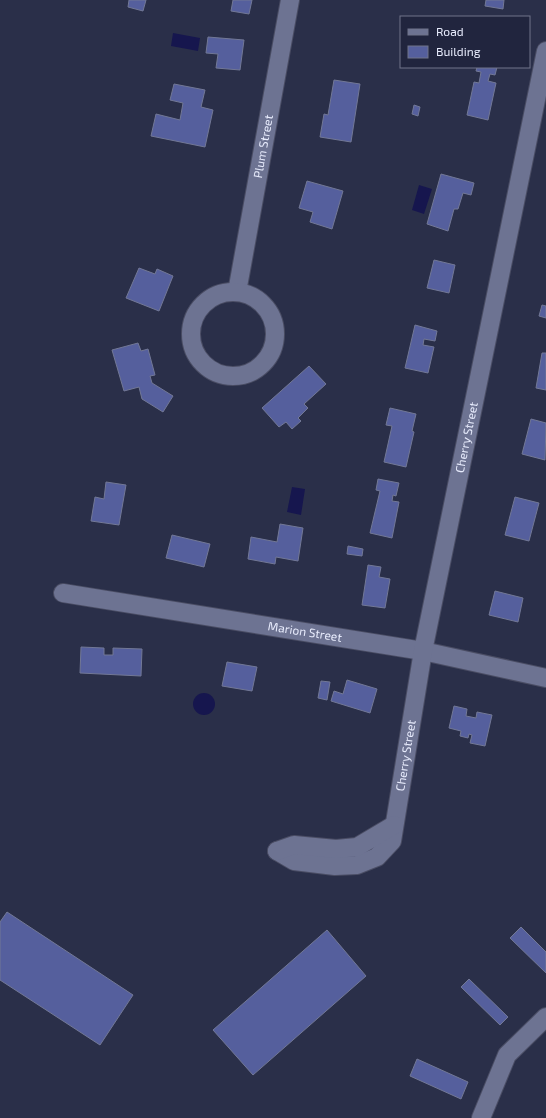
<svg xmlns="http://www.w3.org/2000/svg" width="546" height="1118" viewBox="0 0 546 1118" font-family="'Exo 2',sans-serif">
<style>
.water{fill:#16164e}
.building{fill:#555f9d;stroke:#727896}
.lines{fill:none;stroke-linecap:round;stroke-linejoin:round}
.minor-casing{stroke:#4a4d64;stroke-width:20}
.minor{stroke:#6d7392;stroke-width:18}
.labels{text-anchor:middle;stroke-width:3;stroke-linejoin:round;paint-order:stroke}
.street-label{font-size:12px;fill:#e7ebfc;stroke:#21253e}
</style>
<rect width="100%" height="100%" fill="#2a2f49"/>
<g class="water">
<path d="M173,33L200,38L198,51L171,46Z"/>
<path d="M419,185L432,189L424,214L412,210Z"/>
<path d="M292,487L305,489L301,515L287,512Z"/>
<circle cx="204" cy="704" r="11"/>
</g>
<g class="building">
<path d="M129,0H146L143,11L128,7Z"/>
<path d="M233,0H252L249,14L231,11Z"/>
<path d="M486,0H504L503,9L485,6Z"/>
<path d="M208,37L244,40L240,70L216,68L218,54L206,53Z"/>
<path d="M477,67H497L495,75L490,74L488,81L496,83L488,120L467,115L474,82L479,83L481,72L476,71Z"/>
<path d="M334,80L360,84L351,142L320,137L324,114L328,115Z"/>
<path d="M174,84L205,90L201,107L213,110L205,147L151,136L156,114L180,120L183,103L170,100Z"/>
<path d="M414,105L420,107L418,116L412,114Z"/>
<path d="M441,174L474,183L471,195L463,193L458,209H454L448,231L427,224Z"/>
<path d="M307,181L343,191L332,229L310,222L313,212L299,208Z"/>
<path d="M434,260L455,265L449,293L427,288Z"/>
<path d="M139,268L155,274L157,269L173,276L159,311L126,298Z"/>
<path d="M542,305L546,306V318L539,316Z"/>
<path d="M415,325L437,331L435,341L424,339L423,345L434,347L428,373L405,368Z"/>
<path d="M138,343L141,351L148,349L155,375L150,376L152,383L173,396L163,412L142,399L139,387L124,391L112,350Z"/>
<path d="M542,353H546V390L536,388Z"/>
<path d="M309,366L326,384L304,404L308,408L298,418L301,421L292,429L286,422L279,427L262,408Z"/>
<path d="M390,408L416,414L412,431L414,432L406,467L384,462L392,426L386,425Z"/>
<path d="M531,419L546,423L545,460L522,454Z"/>
<path d="M378,479L399,483L396,496L393,495L392,501L399,502L392,538L370,533L380,491L376,490Z"/>
<path d="M106,482L126,485L119,525L91,521L95,497L104,499Z"/>
<path d="M515,497L539,503L529,541L505,535Z"/>
<path d="M280,524L303,528L298,561L276,557L275,564L248,559L251,537L277,542Z"/>
<path d="M172,535L210,544L204,567L166,558Z"/>
<path d="M348,546L363,549L362,556L347,554Z"/>
<path d="M368,565L381,567L379,577L390,579L385,608L362,605Z"/>
<path d="M495,591L523,598L518,622L489,615Z"/>
<path d="M81,647L104,648V655H113V648L142,649L141,676L80,673Z"/>
<path d="M227,662L257,667L252,691L222,686Z"/>
<path d="M347,680L377,689L370,713L331,701L334,691L343,694Z"/>
<path d="M321,681L330,682L327,700L318,698Z"/>
<path d="M454,706L467,709L466,716L476,718L477,712L492,715L485,746L470,743L472,735L469,734L468,738L460,736L461,731L449,728Z"/>
<path d="M7,912L133,995L100,1045L0,980V922Z"/>
<path d="M521,927L546,952V973L510,938Z"/>
<path d="M327,930L366,976L253,1075L213,1030Z"/>
<path d="M469,979L508,1017L500,1025L461,987Z"/>
<path d="M417,1059L468,1082L461,1099L410,1076Z"/>
</g>
<g class="lines">
<defs>
<g id="minor">
<path id="s1" d="M237,292L290,0"/>
<circle cx="233" cy="334" r="42"/>
<path id="s2" d="M63,593L423,651L546,678"/>
<path id="s3" d="M277,851L294,861L335,866L357,865L377,857L392,841L423,651L546,51"/>
<path d="M277,851L294,845L336,849L357,847L394,825"/>
<path d="M481,1118L507,1055L546,1017"/>
</g>
</defs>
<use href="#minor" class="minor-casing"/>
<use href="#minor" class="minor"/>
</g>
<g class="labels">
<g class="street-label">
<text dy="4" stroke="none"><textPath href="#s1" startOffset="148">Plum Street</textPath></text>
<text dy="4" stroke="none"><textPath href="#s3" startOffset="537">Cherry Street</textPath></text>
<text dy="4" stroke="none"><textPath href="#s2" startOffset="245">Marion Street</textPath></text>
<text dy="4" stroke="none"><textPath href="#s3" startOffset="213">Cherry Street</textPath></text>
</g>
</g>
<rect x="400" y="16" width="130" height="52" fill="#21253e" stroke="#70748a"/>
<rect x="408" y="29" width="20" height="6" fill="#6d7392" stroke="#70748a"/>
<text x="436" y="36" font-size="12" fill="#e7ebfc">Road</text>
<rect x="408" y="46" width="20" height="12" fill="#555f9d" stroke="#70748a"/>
<text x="436" y="56" font-size="12" fill="#e7ebfc">Building</text>
</svg>
